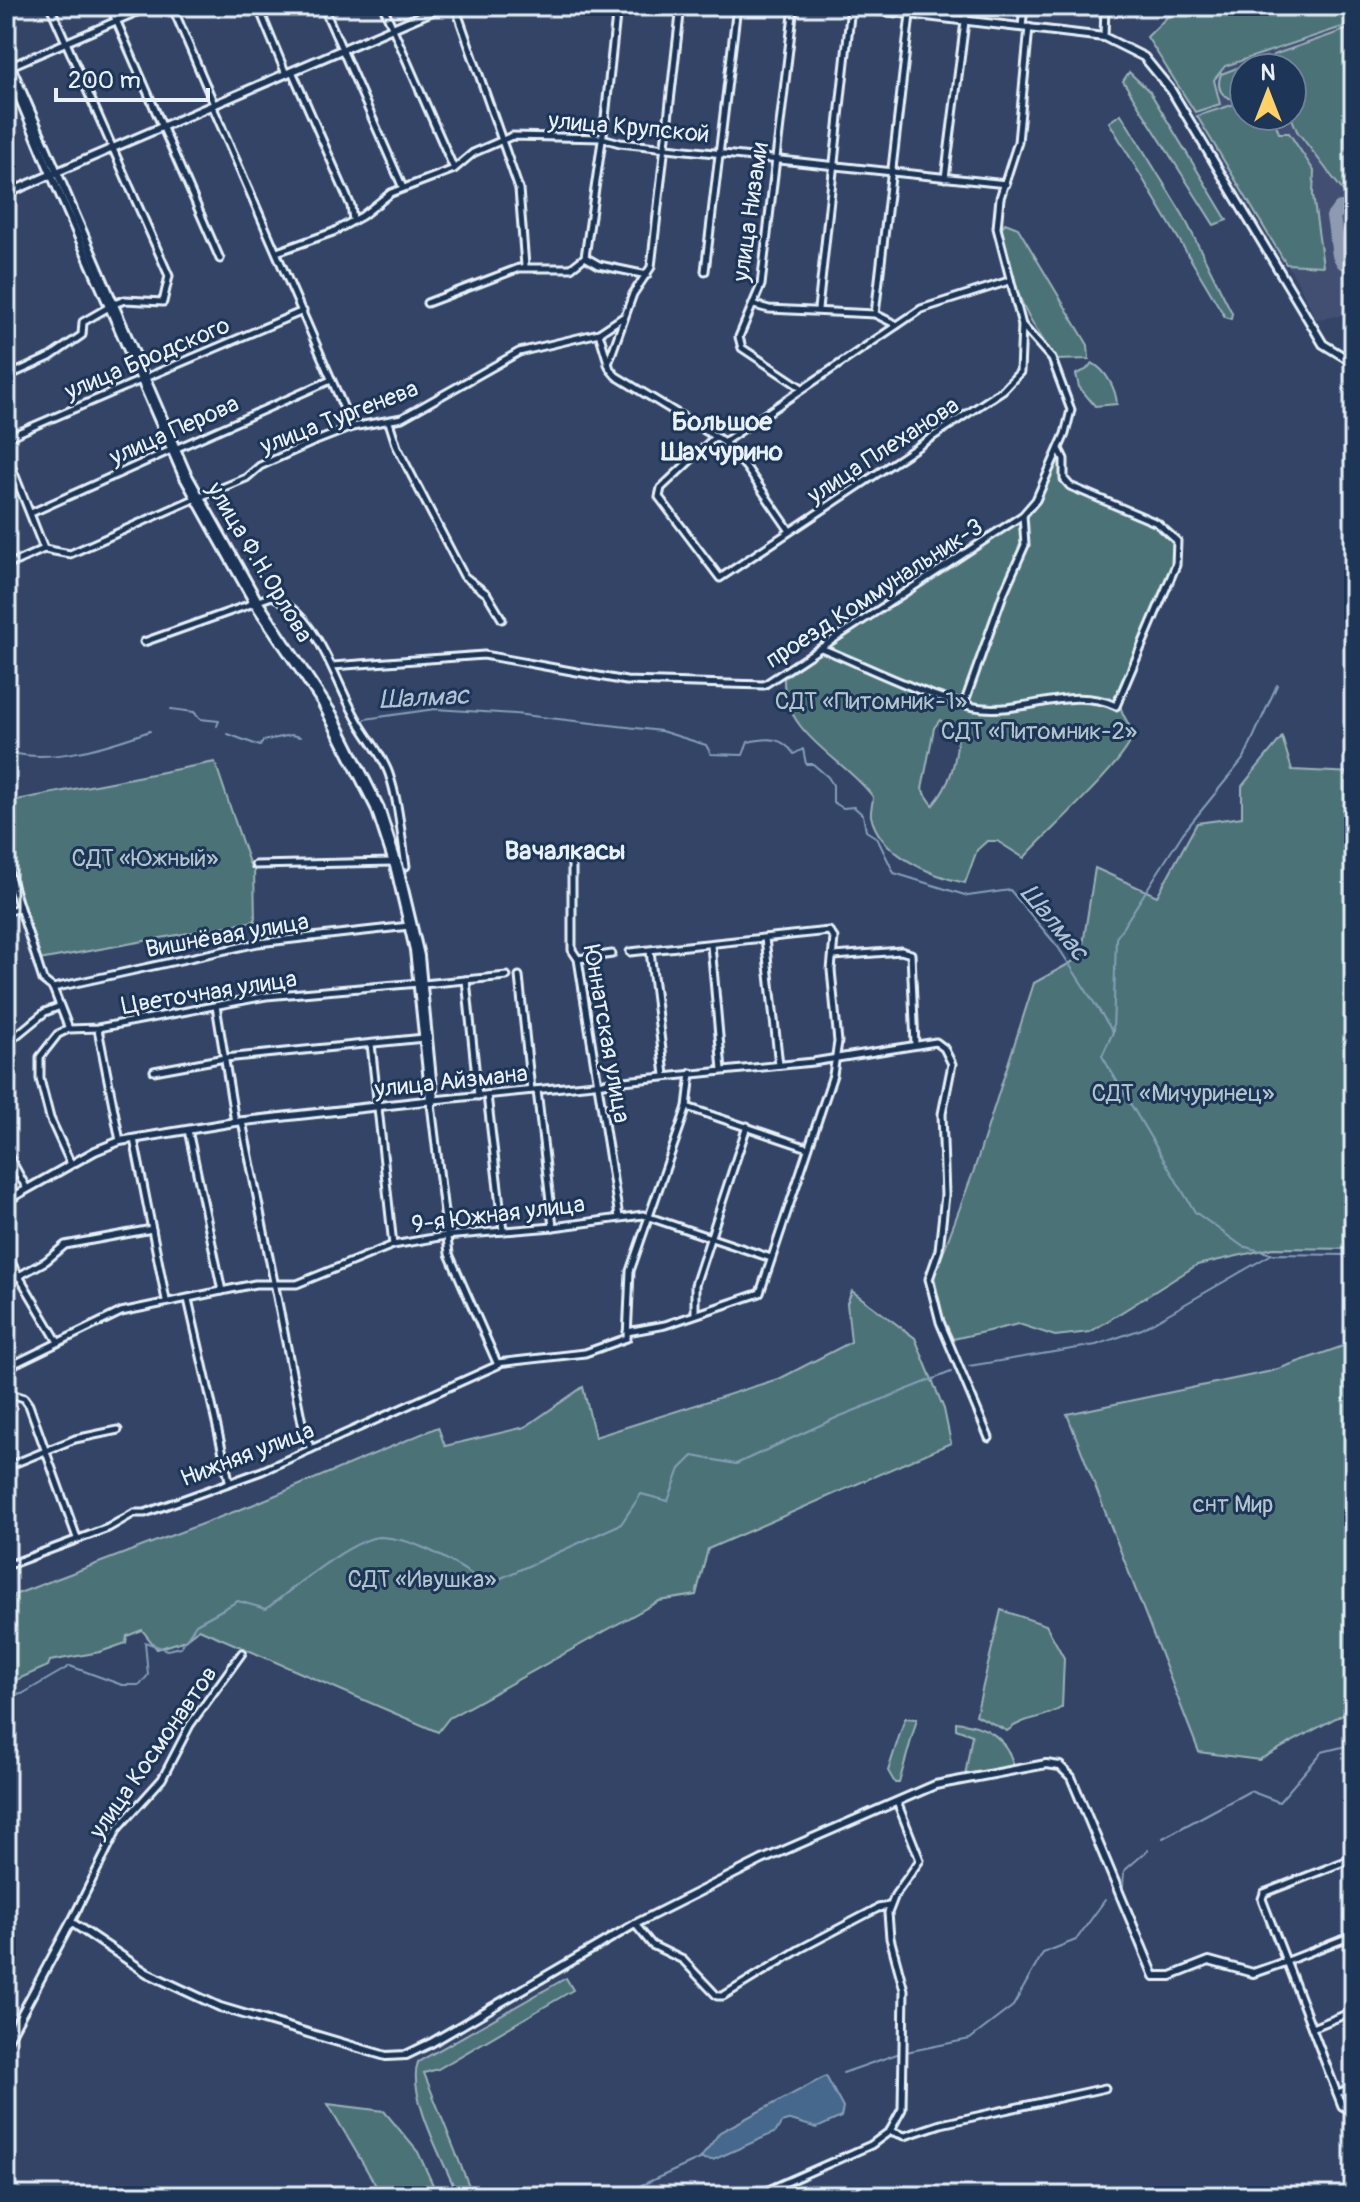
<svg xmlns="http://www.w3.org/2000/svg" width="1360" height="2202" viewBox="0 0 1360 2202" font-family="Pangolin,sans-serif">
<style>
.built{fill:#424f72;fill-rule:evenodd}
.green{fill:#4c7377;stroke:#9ab2b8;stroke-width:2;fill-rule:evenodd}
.water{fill:#45688c;stroke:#869fb7;stroke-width:2}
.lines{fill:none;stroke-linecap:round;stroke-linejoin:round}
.stream{stroke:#869fb7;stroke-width:2}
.taxiway{stroke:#8e9ab0;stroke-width:14}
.minor-casing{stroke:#e8f1f8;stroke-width:11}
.tertiary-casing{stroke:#e8f1f8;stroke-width:12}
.secondary-casing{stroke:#e8f1f8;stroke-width:12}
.minor{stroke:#1d3557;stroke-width:5}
.tertiary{stroke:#1d3557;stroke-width:6}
.secondary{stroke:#1d3557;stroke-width:6}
.labels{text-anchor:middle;stroke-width:6;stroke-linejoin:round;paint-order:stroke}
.street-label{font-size:24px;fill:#e8f1f8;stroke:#1d3557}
.park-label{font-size:24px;fill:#b1c5cb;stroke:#1d3557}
.neighbourhood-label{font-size:26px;font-weight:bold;fill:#e8f1f8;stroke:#1d3557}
.water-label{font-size:26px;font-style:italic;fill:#afc1d2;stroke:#1d3557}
</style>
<rect width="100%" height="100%" fill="#334467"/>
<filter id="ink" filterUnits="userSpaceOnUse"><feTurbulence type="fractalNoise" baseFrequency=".0125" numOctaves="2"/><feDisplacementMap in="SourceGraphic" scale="16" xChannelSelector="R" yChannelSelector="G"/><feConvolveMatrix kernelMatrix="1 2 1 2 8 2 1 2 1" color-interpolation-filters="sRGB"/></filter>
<g filter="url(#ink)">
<path class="built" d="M1188,6H1354V314L1316,319L1300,286L1147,37L1173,11ZM1244,68H1292V116H1244Z"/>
<g class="green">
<path d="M1188,6H1354V23L1225,66L1214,80L1220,104L1195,112L1147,37L1173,11Z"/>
<path d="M1354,27V189L1343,191L1297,131L1291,116L1292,68H1267L1273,55Z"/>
<path d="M1266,57L1264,68H1244V97C1227,103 1214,92 1221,74Z"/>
<path d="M1129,72L1150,92L1227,220L1214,225L1123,81Z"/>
<path d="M1244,101V116H1273L1279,133H1289L1314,171L1313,195L1323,266L1286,264L1197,116Z"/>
<path d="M1121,114L1183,215L1232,313L1231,319L1225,317L1109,122Z"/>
<path d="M1005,223L1018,228L1088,345L1089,359L1057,360C1022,313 1014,288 999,232Z"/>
<path d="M1092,363C1106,370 1116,389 1117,404L1095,406L1079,387L1076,374L1086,370Z"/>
<path d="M1058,452L1064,464L1063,479C1099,502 1142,514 1175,540V565L1115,706L1121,708C1123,719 1133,726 1132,737C1128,760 1043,836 1024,858L997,841H987L977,850L965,883C932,876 879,854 871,816C870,811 873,802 873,797C846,759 782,735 784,678L967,551L1025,516L1037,501ZM940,720L958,734C956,762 951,784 933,805L922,789L934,728Z"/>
<path d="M1282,737L1292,770L1354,773V1249L1273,1248L1197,1265L1090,1332L1055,1336L1019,1324L953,1339L944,1321L934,1277L974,1170L1034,983L1081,957L1095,868L1157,896L1197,823L1242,817V786Z"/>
<path d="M215,762L249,863L254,866L255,921L39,960L6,852V802Z"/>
<path d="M852,1291L915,1338L944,1409L951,1443L708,1549L696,1595L659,1601L449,1718L438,1732L199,1629L183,1641L157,1649L142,1630L127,1636L126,1643L100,1652L50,1661L48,1666L7,1684L6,1598L252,1505L438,1427L445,1446L525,1427L583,1387L595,1437L781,1378L851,1342L847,1303Z"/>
<path d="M1346,1345H1354V1708L1259,1760L1199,1752L1067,1414L1272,1371Z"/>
<path d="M1001,1610L1046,1625L1064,1658L1062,1707C1045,1720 1026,1715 1007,1731L976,1715Z"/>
<path d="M905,1718L917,1719L899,1783H895L888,1771Z"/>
<path d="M956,1722C986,1725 1007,1737 1014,1767L965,1776L972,1735L956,1729Z"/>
<path d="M566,1978L573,1990L438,2069L424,2073L473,2196H458C445,2164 406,2094 418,2062Z"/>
<path d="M328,2104L384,2111L418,2152L438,2196H382Z"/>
</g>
<path class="water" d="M826,2076L843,2108L841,2117L817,2128L791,2120L781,2123L776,2132L713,2160L700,2159L720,2132Z"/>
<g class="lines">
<g class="stream">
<path d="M171,709L194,712L200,719L219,721L217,726"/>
<path d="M365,719L435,709L515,714L661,731L706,745L711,754L743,755L748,742C767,738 782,736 794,754L803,749L806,764H813L828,777L833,785V802L843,808L854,807L863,815L866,831L877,838L894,873L968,896L1010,890L1058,947L1113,1032L1102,1056L1195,1212L1242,1246L1272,1254"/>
<path d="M228,734L260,746L263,741L291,735L300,737"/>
<path d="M6,761L12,753C56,763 107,746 150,731"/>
<path d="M1113,1032L1116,938L1183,833L1244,758L1277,685"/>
<path d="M969,1366L1096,1345L1142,1329L1272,1254L1347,1255L1354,1260"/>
<path d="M6,1692L22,1694L70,1666L122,1685H140L148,1675L145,1642L167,1650L181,1647L196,1624L238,1601L266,1609C290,1591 353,1537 381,1537C421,1539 455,1565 488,1584L621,1524L641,1494L668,1501L680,1469L693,1456L736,1464L838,1417L951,1372"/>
<path d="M1163,1838L1250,1791L1279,1802L1322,1752L1354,1744"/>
<path d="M1123,1887L1124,1871L1148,1850"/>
<path d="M906,2052L970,2039L1013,2006L1043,1953L1076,1940L1105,1900"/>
<path d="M843,2073L900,2053"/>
<path d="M617,2196L700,2159"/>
</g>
<path class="taxiway" d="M1354,210L1340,208L1333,217L1339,255L1343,262L1354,264"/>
<defs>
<g id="minor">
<path d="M50,6L169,276L163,302L125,300L114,304"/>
<path d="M110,6L220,259"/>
<path d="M172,6L214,104"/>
<path d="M258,6L286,74"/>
<path d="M323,6L403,188"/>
<path d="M383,6L454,169"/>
<path d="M455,6L519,189L525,266"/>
<path d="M794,6L761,285L739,337L742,348L802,388"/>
<path d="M1022,27L1024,6"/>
<path d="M1104,37L1105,6"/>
<path d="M11,66L151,6"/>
<path d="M292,71L351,206L353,220"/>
<path d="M212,105L352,427"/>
<path d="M945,178L967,6"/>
<path d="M277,252L333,232L362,216L391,193L454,169L473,153L512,136L602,138L620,143L1006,184"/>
<path d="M585,257L604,127L617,6"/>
<path d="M585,257L599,265L647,275"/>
<path d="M705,271L737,6"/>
<path d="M427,303L519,268H571L585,257"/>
<path d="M754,305L769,309L875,314L897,325"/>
<path d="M818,309L851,7"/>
<path d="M875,314L911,6"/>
<path d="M599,333L610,369L616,376L724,442L746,467L790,531"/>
<path d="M608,364L633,294L651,267L681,6"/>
<path d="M6,377L50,357L82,335L83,322L109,307"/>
<path d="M145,378L303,311"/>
<path d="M389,422L397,447L464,576L487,594L502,619"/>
<path d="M715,437L661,488L659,497L720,578L1003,390L1020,372L1022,325"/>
<path d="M6,438L141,380"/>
<path d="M724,442L921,309L1009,281"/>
<path d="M175,449L331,380"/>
<path d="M6,453L44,549"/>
<path d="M200,497L246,478L260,466L311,443L352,427L402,418L519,352L599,333L623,317"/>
<path d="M31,513L171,450"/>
<path d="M44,549L70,554L194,499"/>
<path d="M6,566L44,549"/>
<path d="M258,601L272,596C321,618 333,679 358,721C369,740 382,754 389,774C399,803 401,836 406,866"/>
<path d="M144,642L254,603"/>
<path d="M821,648C862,664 942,705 983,708C1029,712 1072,686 1116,706L1176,565L1177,541L1157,523L1070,486L1064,479V459L1059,449"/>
<path d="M332,666L484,655L626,681L764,685L1023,515L1036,500L1065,434L1071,410L1052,359L1022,325L997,228L1000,198L1018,142L1029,27"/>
<path d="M964,704L1004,592L1025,545L1023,515"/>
<path d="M572,857V950L578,959L619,1217"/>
<path d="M6,864L43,980L53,988L69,1029"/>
<path d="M255,865L392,862"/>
<path d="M6,912L19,908"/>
<path d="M765,938L779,1065"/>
<path d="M711,945L722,1070"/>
<path d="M650,951L665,1075"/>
<path d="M834,956L901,951L911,954L915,1045"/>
<path d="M578,959L612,954"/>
<path d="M519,976L531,1090"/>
<path d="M466,980L478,1096"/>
<path d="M423,984L507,976"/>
<path d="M53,988L258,943L409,926"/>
<path d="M216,1006L235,1122"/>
<path d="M98,1029L120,1141"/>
<path d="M6,1044L45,1012L58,1007"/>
<path d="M371,1044L393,1245"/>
<path d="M154,1071L225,1058L424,1038"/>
<path d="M537,1090L553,1227"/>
<path d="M487,1095L503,1231"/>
<path d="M431,1106L434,1100L813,1062L936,1042L944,1048L952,1064L942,1114L945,1195L939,1250L929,1279L940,1322L989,1438"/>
<path d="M687,1107L808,1148"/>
<path d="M242,1121L304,1433L311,1449"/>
<path d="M188,1130L222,1291"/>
<path d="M134,1139L166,1300"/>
<path d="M6,1151L27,1189"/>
<path d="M71,1164L50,1118L40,1079V1057L58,1034L69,1029L98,1028L266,996L419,983"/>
<path d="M6,1254L58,1342"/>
<path d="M6,1283L46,1261L65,1245L152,1229"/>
<path d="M188,1299L229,1480"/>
<path d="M695,1314V1285L747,1126"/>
<path d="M627,1332L665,1325L760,1293L833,1075L838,1042L831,970L834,938L829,931L630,952"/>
<path d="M497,1363L585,1353L627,1338L630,1271L687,1107L691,1073"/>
<path d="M6,1368L121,1312L255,1284H297L393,1245L445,1236L553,1227L643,1215L771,1258"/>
<path d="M6,1371L11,1394L24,1398L29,1405L77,1538"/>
<path d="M6,1467L75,1439L118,1430"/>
<path d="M6,1566L108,1528L134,1513H145L262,1471L498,1365L449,1254L431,1104"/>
<path d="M1354,1858L1264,1893L1262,1899L1342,2106L1354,2112"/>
<path d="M71,1922L118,1828L162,1779L190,1725L242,1653"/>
<path d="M635,1924L652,1945L683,1960L717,1996H723L800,1949L878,1908L889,1906"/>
<path d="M1285,1962L1354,1935"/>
<path d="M1312,2028L1354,2011"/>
<path d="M1337,2093L1354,2087"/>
<path d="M890,2131L905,2136L941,2124L1105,2088"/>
<path d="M755,2196L871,2145L890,2131L902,2109L904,1990L890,1938L888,1913L895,1895L920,1860L897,1802"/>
</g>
<g id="tertiary">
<path d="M842,6L1104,37L1144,57L1171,90L1323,344L1354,363"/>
<path d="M51,174L182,474L254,603L321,702L375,808L395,869L414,950L430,1100"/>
<path d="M6,1201L95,1151L120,1141L235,1122L434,1100L420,956L399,868L380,808L333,714L258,601L186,472L57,172L444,6"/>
<path d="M6,2043L71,1922L147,1973L220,2007L386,2056L406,2055L431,2043L635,1924L762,1860L935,1785L1046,1764L1060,1766L1071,1777L1154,1976H1171L1209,1961L1253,1973L1285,1962"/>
</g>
<g id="secondary">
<path d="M6,55L57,172L6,194"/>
<path d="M6,66L51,174"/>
</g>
</defs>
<use href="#minor" class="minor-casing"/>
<use href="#tertiary" class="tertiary-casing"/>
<use href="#secondary" class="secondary-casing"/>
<use href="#minor" class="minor"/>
<use href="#tertiary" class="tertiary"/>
<use href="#secondary" class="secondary"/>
</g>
</g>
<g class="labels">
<g class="street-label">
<text transform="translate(629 127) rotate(5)" y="8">улица Крупской</text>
<text transform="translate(750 212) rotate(-82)" y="8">улица Низами</text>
<text transform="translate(147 358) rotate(-23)" y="8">улица Бродского</text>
<text transform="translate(339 417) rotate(-21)" y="8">улица Тургенева</text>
<text transform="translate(174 430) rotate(-24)" y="8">улица Перова</text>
<text transform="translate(883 450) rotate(-33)" y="8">улица Плеханова</text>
<text transform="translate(260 562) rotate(59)" y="8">улица Ф.Н.Орлова</text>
<text transform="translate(874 593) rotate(-33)" y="8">проезд Коммунальник-3</text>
<text transform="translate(227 935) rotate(-10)" y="8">Вишнёвая улица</text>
<text transform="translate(209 992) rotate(-9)" y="8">Цветочная улица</text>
<text transform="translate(607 1034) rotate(80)" y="8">Юннатская улица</text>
<text transform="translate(451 1081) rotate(-6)" y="8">улица Айзмана</text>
<text transform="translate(498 1214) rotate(-7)" y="8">9-я Южная улица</text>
<text transform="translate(247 1454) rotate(-21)" y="8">Нижняя улица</text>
<text transform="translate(153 1752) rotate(-55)" y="8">улица Космонавтов</text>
</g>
<g class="park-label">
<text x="871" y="709">СДТ «Питомник-1»</text>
<text x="1039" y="739">СДТ «Питомник-2»</text>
<text x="145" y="866">СДТ «Южный»</text>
<text x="1183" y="1101">СДТ «Мичуринец»</text>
<text x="1233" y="1512">снт Мир</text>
<text x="422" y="1587">СДТ «Ивушка»</text>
</g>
<g class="neighbourhood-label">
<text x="722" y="430">Большое<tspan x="722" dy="30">Шахчурино</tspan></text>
<text x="565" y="859">Вачалкасы</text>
</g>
<g class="water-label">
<text transform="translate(424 697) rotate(-3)" y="9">Шалмас</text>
<text transform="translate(1055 922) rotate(50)" y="9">Шалмас</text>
</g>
</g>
<rect width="1360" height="2202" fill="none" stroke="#1d3557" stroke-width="32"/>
<rect x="16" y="16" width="1328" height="2170" fill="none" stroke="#e8f1f8" stroke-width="3" filter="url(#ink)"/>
<g transform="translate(1268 92)"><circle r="38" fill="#1d3557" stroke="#6e8097" stroke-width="2"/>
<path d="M0-6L14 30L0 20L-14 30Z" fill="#ffd166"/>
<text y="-12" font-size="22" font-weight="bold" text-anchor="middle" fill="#e8f1f8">N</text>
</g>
<path d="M56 88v12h152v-12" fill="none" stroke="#e8f1f8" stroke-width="4"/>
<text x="68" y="88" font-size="24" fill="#e8f1f8" stroke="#1d3557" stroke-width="6" paint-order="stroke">200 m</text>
</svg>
